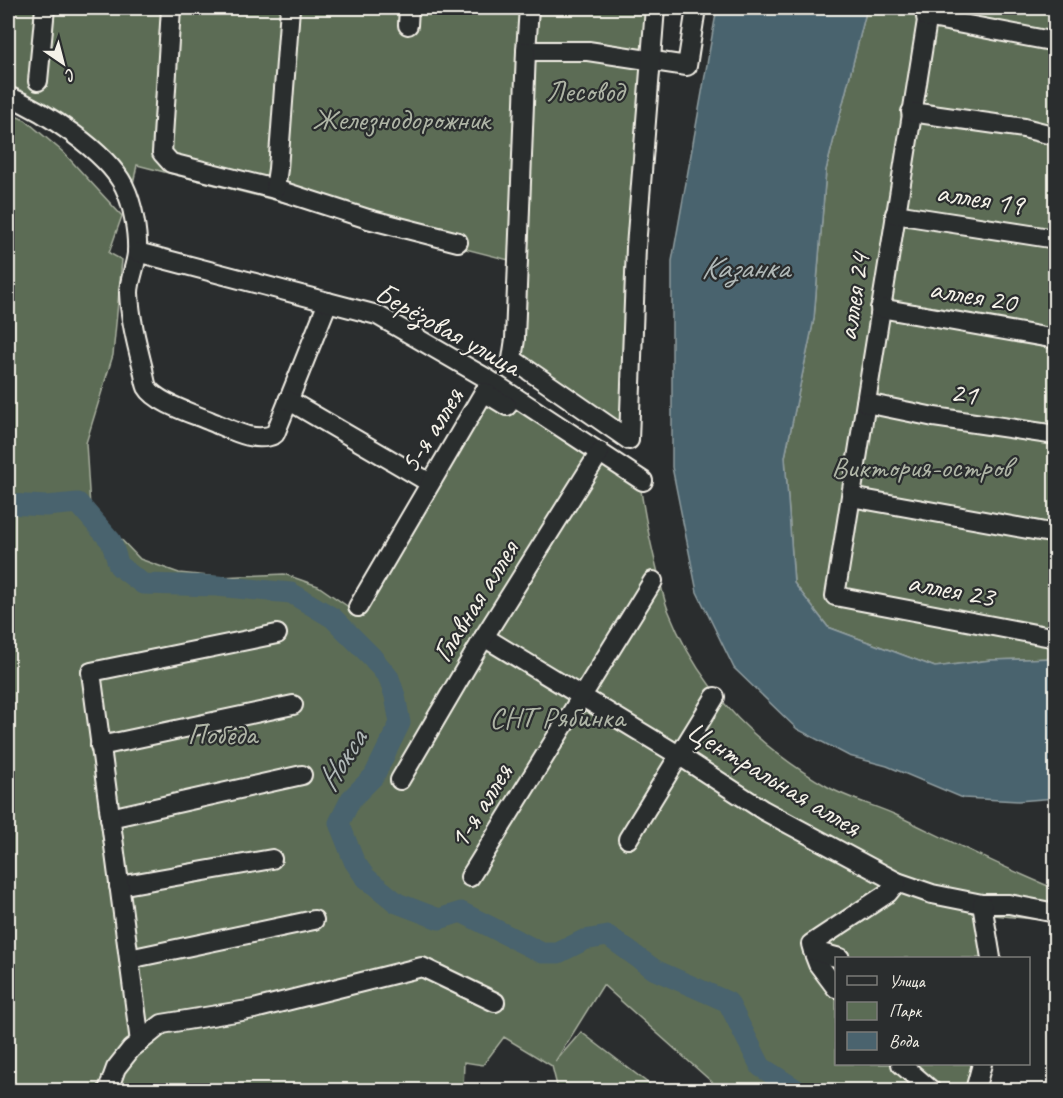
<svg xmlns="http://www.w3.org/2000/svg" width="1063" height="1098" viewBox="0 0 1063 1098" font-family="Caveat,sans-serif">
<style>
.green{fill:#5b6c55;stroke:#a8ae9e;stroke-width:1.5}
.water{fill:#4a636e;stroke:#8e9c9f;stroke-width:1.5}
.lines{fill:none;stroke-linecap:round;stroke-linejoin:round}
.river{stroke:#4a636e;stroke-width:21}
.minor-casing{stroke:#f4f1e8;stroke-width:22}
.minor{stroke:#2a2d2e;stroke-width:18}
.labels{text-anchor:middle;stroke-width:4.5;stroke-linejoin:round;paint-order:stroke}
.park-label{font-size:30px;fill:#afb5a6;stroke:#2a2d2e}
.street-label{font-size:30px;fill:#f4f1e8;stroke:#2a2d2e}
.water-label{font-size:32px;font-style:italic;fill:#b0b8b7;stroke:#2a2d2e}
</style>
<rect width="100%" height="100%" fill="#2a2d2e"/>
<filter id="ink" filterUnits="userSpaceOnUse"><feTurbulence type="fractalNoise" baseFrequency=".0167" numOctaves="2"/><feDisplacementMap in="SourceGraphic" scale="12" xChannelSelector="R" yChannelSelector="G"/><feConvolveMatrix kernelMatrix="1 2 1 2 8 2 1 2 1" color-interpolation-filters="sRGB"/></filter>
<g filter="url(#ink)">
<g class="green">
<path d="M8,8H664L661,66L638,253L633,446L507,360L509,260L137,165L133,184L79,126L37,99L8,85Z"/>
<path d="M867,8H1055V658L991,660L935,667L828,627L794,583L785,457L814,319L826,170Z"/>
<path d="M8,113L25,120L63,152L122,216L109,253L122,260L113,355L86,443L90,507L140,559L179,573L219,577L284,574L318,586L353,610L482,388L640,483C644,515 651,546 659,577C662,589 664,601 669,612C700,690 756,746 828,787C849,799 874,805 896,815C948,840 999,866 1053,888L1043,920L994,915L1001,958H836V1064H991L984,1090H721L603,985L555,1062L581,1032L657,1090H558L552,1066L504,1037L483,1065L464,1062L463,1090H8Z"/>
</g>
<path class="water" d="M717,8H867L826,170L814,319L785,457L794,583L828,627L935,667L991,660L1055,658V798L1018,801L963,798L887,766L849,756L797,729L734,668L697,592L672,467V261Z"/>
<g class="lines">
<path class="river" d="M8,504L46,506L78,503L111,541L119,566L143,584L217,586L291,593L333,618L372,657L389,678L395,696L400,723L374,776L351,799L339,823L354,861L365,877L397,903L439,919L461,912L542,953H558L584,940L608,936L655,970L728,1002L761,1067L797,1090"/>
<defs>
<g id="minor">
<path d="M171,8L162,153L171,163L275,189L368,219L458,242"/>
<path d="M529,8L526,51H588L687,66L696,8"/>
<path d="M929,8L835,596L1056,638"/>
<path d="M926,17L1056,42"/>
<path d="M408,25L409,8"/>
<path d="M526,51L515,339L512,359L629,440L636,247L655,8"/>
<path d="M38,81L45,8"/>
<path d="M8,96C44,111 106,151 124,186C133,204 138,233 137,253C136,266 129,280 129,293C130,318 137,345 143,369C144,374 145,382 147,387C156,403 194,414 210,421C230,429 254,444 275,434L328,302"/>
<path d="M911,112L1024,128L1056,136"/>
<path d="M275,189L278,169L290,8"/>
<path d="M895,214L1056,239"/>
<path d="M137,252L377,315L486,378L643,481"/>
<path d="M880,308L1056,339"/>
<path d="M288,400L425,480"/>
<path d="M866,403L934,417L1056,435"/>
<path d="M851,497L1056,534"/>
<path d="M358,607L484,392L507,406"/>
<path d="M484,637L680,756L763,810L897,882L932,894L982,904H1009L1056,913"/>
<path d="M100,746L293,705"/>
<path d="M400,780L484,637L600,452"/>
<path d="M110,818L302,775"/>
<path d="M628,839L715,697"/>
<path d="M470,877L653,581"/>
<path d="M119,886L272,859"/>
<path d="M982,904L991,958"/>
<path d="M813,951L818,964L836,988"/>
<path d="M840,958L813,951L811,944L888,893L897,882"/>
<path d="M129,959L314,920"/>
<path d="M140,1042L91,672L277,634"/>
<path d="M901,1064L931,1090"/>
<path d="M108,1090L116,1068L131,1049L162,1024L254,1009L422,967L495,1002"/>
<path d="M975,1090L982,1064"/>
</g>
</defs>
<use href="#minor" class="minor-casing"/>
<use href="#minor" class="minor"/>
</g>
</g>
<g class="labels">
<g class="park-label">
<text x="585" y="101">Лесовод</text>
<text x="401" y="129">Железнодорожник</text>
<text x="921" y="477">Виктория-остров</text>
<text x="557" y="727">СНТ Рябинка</text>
<text x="222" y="744">Победа</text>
</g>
<g class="street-label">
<text transform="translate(980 198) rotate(9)" y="10">аллея 19</text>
<text transform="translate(973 295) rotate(10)" y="10">аллея 20</text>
<text transform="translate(853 297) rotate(-81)" y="10">аллея 24</text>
<text transform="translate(448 329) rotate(29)" y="10">Берёзовая улица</text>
<text transform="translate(964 393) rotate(8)" y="10">21</text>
<text transform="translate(431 430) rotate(-58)" y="10">5-я аллея</text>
<text transform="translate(951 589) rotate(11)" y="10">аллея 23</text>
<text transform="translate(475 601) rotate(-58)" y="10">Главная аллея</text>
<text transform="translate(774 778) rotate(31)" y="10">Центральная аллея</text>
<text transform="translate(480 806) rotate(-58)" y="10">1-я аллея</text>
</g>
<g class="water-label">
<text x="745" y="278">Казанка</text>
<text transform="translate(341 760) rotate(-57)" y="11">Нокса</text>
</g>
</g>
<rect width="1063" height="1098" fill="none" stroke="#2a2d2e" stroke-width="30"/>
<rect x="15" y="15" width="1033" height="1068" fill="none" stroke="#f4f1e8" stroke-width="2" filter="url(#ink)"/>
<rect x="835" y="957" width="195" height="108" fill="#2a2d2e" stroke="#7b7b78" stroke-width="1.5"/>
<rect x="847" y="976" width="30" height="9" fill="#2a2d2e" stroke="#7b7b78" stroke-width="1.5"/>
<text x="889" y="987" font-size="18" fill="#f4f1e8">Улица</text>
<rect x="847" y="1002" width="30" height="18" fill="#5b6c55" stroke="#7b7b78" stroke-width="1.5"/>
<text x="889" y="1017" font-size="18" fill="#f4f1e8">Парк</text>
<rect x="847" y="1032" width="30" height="18" fill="#4a636e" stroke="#7b7b78" stroke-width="1.5"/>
<text x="889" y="1047" font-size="18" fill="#f4f1e8">Вода</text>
<g transform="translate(63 63) rotate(145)" stroke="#2a2d2e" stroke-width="4.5" paint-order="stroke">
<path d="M0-4.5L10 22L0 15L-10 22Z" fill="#f4f1e8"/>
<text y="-9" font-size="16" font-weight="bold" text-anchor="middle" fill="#f4f1e8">С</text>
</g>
</svg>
